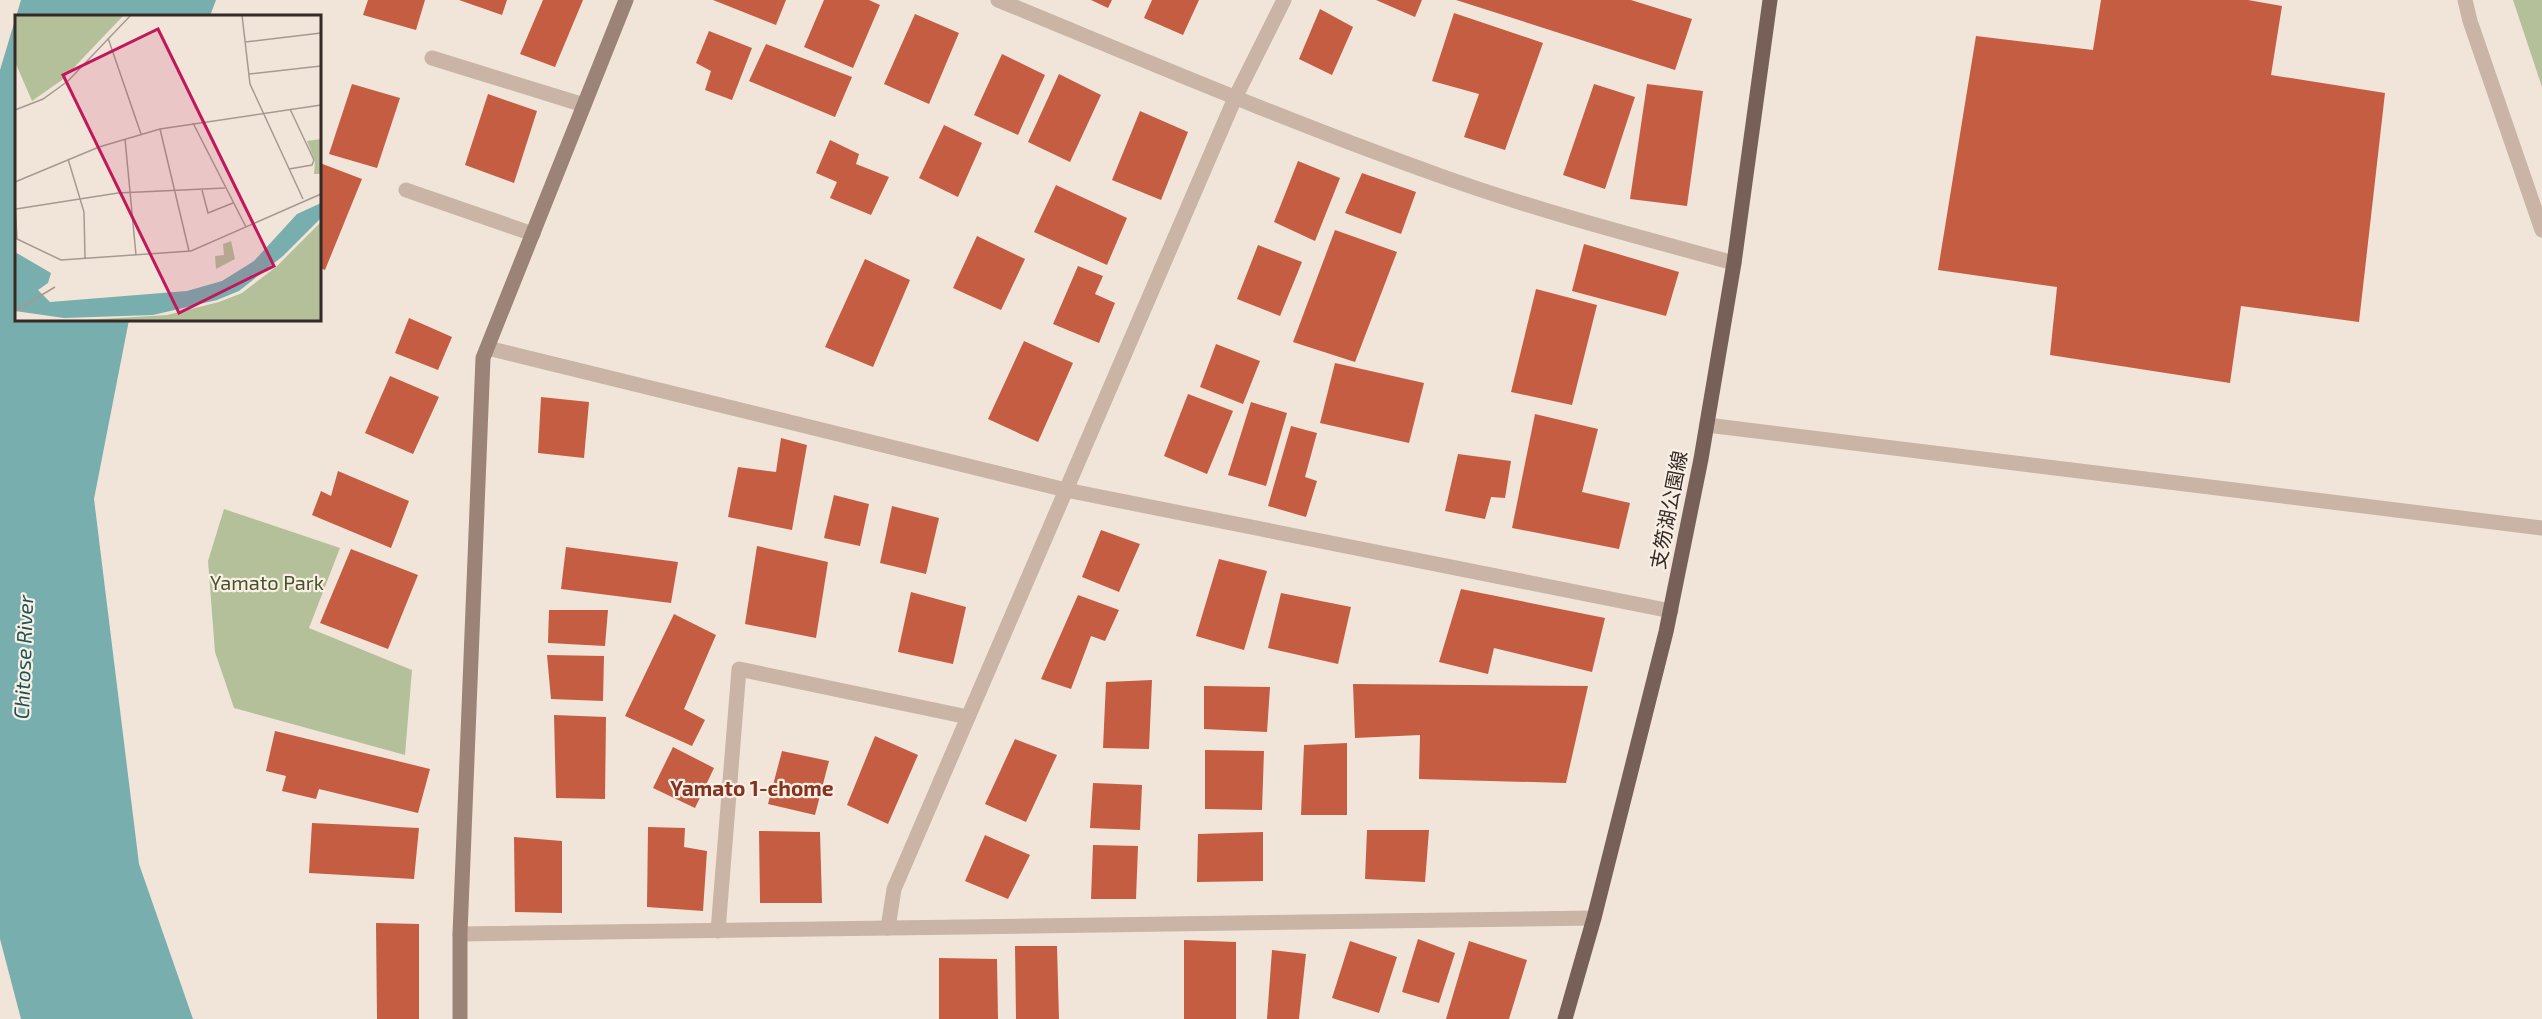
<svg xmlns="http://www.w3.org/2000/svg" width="2542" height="1019" viewBox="0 0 2542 1019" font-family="'Exo 2','Noto Sans JP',sans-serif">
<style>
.green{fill:#b4c099}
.water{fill:#78aead}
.building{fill:#c55d43}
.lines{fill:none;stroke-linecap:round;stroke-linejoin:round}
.lane{stroke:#c9b4a5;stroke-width:15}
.street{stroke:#c9b4a5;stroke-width:15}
.secondary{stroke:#9c8377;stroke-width:15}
.primary{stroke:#766057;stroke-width:15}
.labels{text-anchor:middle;stroke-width:4.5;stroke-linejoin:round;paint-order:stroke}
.street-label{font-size:20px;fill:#342a26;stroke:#f9efe5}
.park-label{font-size:20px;fill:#46522a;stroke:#f9efe5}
.water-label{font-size:21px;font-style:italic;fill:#1c5455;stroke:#f9efe5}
.neighbourhood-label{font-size:21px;font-weight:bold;fill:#833320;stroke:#f9efe5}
.inset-road{fill:none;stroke:#a59a91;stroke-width:1.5}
.view{fill:#c2185b;fill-opacity:0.15;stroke:#c2185b;stroke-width:3}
.inset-edge{fill:none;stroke:#342a26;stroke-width:3}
</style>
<rect width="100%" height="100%" fill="#f1e5d9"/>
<g class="green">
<path d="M2513,0H2542V87Z"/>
<path d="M224,509L340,548L309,628L412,670L405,755L234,708L215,652L208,561Z"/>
</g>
<path class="water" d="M21,0H216L210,16H16V320H129L94,499L139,864L193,1019H21L0,939V70Z"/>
<g class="building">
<path d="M368,0H425L416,30L363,15Z"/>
<path d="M459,0H507L502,15Z"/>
<path d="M543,0H583L555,67L520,54Z"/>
<path d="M713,0H786L776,25Z"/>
<path d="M824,0H869L880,5L853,68L804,47Z"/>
<path d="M1091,0H1112L1108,8Z"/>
<path d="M1152,0H1199L1183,35L1144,18Z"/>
<path d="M1376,0H1422L1415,17Z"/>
<path d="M1456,0H1631L1692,19L1675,70Z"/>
<path d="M2101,0H2248L2282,6L2271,75L2385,93L2359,322L2241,306L2230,383L2050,355L2057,287L1938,270L1976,36L2093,50Z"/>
<path d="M1320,9L1353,27L1332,75L1299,59Z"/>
<path d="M1454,13L1543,43L1505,150L1464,137L1479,94L1432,81Z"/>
<path d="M915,14L959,33L929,104L884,84Z"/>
<path d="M709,31L752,48L732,100L705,90L711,71L696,63Z"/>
<path d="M766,44L852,77L835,117L749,81Z"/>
<path d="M1002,54L1045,75L1018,135L974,115Z"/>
<path d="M1059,74L1101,95L1070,162L1028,142Z"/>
<path d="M352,84L400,98L377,168L329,154Z"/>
<path d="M1594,84L1635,97L1605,189L1563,175Z"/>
<path d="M1647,84L1703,91L1687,206L1630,199Z"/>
<path d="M488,94L537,111L514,183L465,165Z"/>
<path d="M1140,111L1188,132L1161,200L1112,180Z"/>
<path d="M944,125L982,143L958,197L919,178Z"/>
<path d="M830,140L859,154L856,164L889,177L871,215L830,198L837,182L816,173Z"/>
<path d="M1298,161L1340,178L1315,241L1274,222Z"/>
<path d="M320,163L362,179L325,270L320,268Z"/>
<path d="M1362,173L1416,192L1401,234L1345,213Z"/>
<path d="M1056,185L1127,218L1107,265L1034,232Z"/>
<path d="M1335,230L1397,252L1355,362L1293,342Z"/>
<path d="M977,236L1025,259L1001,310L953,288Z"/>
<path d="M1584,244L1679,272L1666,316L1572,291Z"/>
<path d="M1258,245L1302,262L1280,316L1237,299Z"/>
<path d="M865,259L910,280L873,367L825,347Z"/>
<path d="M1078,266L1103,276L1095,294L1115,303L1099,343L1053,324Z"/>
<path d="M1536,289L1597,305L1572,405L1511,392Z"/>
<path d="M409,318L452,337L438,370L395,353Z"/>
<path d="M1024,341L1073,363L1038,442L988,419Z"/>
<path d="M1216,344L1260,361L1243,404L1200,387Z"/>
<path d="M1335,363L1424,383L1409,443L1320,423Z"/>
<path d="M390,376L439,397L413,454L365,433Z"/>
<path d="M1188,394L1233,411L1207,474L1164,456Z"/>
<path d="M541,397L589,402L584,458L538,453Z"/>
<path d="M1251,402L1287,413L1266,486L1228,475Z"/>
<path d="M1535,414L1598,429L1582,492L1630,503L1619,549L1512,528Z"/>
<path d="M1291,426L1317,433L1305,477L1317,481L1306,517L1268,506Z"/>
<path d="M781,438L807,445L792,530L728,517L738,467L776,472Z"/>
<path d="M1458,454L1511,461L1505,498L1491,497L1485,519L1445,511Z"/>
<path d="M338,471L409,501L391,548L312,515L321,491L331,496Z"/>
<path d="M834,495L869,504L860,546L824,538Z"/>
<path d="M892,506L939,518L926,574L880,563Z"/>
<path d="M1101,530L1140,544L1119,592L1082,577Z"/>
<path d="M757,546L828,562L816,638L745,624Z"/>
<path d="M566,547L678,562L671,603L561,589Z"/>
<path d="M351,549L418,575L388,649L320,623Z"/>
<path d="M1219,559L1267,571L1244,650L1196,636Z"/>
<path d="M1461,589L1605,618L1592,672L1494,648L1488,674L1439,662Z"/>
<path d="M911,592L966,607L953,664L898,652Z"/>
<path d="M1281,593L1351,607L1338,664L1268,648Z"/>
<path d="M1078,595L1119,610L1105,641L1091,636L1071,689L1041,679Z"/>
<path d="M549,610H608L605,646L548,643Z"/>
<path d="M674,614L716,635L684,709L705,720L692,746L625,716Z"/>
<path d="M547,655L604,656L603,701L551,699Z"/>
<path d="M1152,680L1149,749L1103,748L1106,682Z"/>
<path d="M1353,684L1588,686L1566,783L1419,779L1420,735L1355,738Z"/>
<path d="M1204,686L1270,687L1267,732L1204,729Z"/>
<path d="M554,715L606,717L605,799L556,798Z"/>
<path d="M275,731L430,769L418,813L319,789L316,799L282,791L286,776L266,771Z"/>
<path d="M875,736L918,755L888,824L847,805Z"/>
<path d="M1015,739L1057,755L1026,822L985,804Z"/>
<path d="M1347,743V815H1301L1304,745Z"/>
<path d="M673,747L714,768L695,808L653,788Z"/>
<path d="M1205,750L1264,751L1262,810L1205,809Z"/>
<path d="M782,751L829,761L815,815L768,804Z"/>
<path d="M1093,783L1142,785L1140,830L1090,828Z"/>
<path d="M312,823L419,828L414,879L309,873Z"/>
<path d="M648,827L685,828L684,847L707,851L703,911L647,907Z"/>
<path d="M1367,830H1429L1425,882L1365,879Z"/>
<path d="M759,831L820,832L822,903H760Z"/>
<path d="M1263,832V881L1197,882L1198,834Z"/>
<path d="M985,835L1030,855L1008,899L965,881Z"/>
<path d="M514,837L562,841V913L515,912Z"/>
<path d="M1093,845L1138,846L1136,899H1091Z"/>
<path d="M376,923L419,924V1019H377Z"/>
<path d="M1418,939L1455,953L1439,1003L1402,992Z"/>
<path d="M1184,940L1236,942V1019H1184Z"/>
<path d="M1350,941L1397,957L1379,1013L1332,998Z"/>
<path d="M1469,941L1527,960L1509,1019H1446Z"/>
<path d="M1015,946H1057L1059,1019H1016Z"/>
<path d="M1272,950L1306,954L1299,1019H1267Z"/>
<path d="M939,958L997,959L998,1019H939Z"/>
</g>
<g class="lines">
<g class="lane">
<path d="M432,58L584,105"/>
<path d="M406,190L533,234"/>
</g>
<g class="street">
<path d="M998,0C1144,60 1289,122 1438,175C1535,210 1635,236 1734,263"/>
<path d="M2465,0L2470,21L2542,230"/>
<path d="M488,348L1066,490L1671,611"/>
<path d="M1707,425L2542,528"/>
<path d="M888,928L894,889L1235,98L1284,0"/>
<path d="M718,931L739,669L968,717"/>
<path d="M460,934L1594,918"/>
</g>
<path class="secondary" d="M460,1019V934L483,358L626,0"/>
<path class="primary" d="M1565,1019L1594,918L1666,632L1701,459L1734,263L1770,0"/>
</g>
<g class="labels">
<g class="street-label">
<text transform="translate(1669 510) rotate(-79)" y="7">支笏湖公園線</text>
</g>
<g class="park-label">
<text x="267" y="590">Yamato Park</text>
</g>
<g class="water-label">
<text transform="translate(24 657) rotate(-88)" y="7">Chitose River</text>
</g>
<g class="neighbourhood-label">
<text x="752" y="796">Yamato 1-chome</text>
</g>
</g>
<g transform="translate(15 15)">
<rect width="306" height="306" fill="#f1e5d9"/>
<path d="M0,0H109L47,65L17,86L0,47ZM306,124V159H299L300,146L292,126ZM306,207V306H53L152,300L204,287L227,278L261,252ZM216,226L220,244L201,254L200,241L209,240L208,229Z" fill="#b4c099"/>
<path d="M306,188V203L268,241L224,276L202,285L138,300L49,303L0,296V237L36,258L33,268L23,275L35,287L172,276L207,266L239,246L282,199Z" fill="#78aead"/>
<path class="inset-road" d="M227,0L235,69L288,184M93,23L126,119M230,27L306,18M234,59L306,51M0,95L28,84L53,66L116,0M178,108L231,212M145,114L174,236M110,124L121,240M53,144L69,197L70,243M274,154L297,150L299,145L275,94M0,167L84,132L145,114L306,90M187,175L193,198L218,188M0,186L2,224M1,194L103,178L210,173M0,223L46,245L176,236L306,179M0,296L40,272"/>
<path class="view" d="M143,14L259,251L164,298L48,60Z"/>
<rect width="306" height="306" class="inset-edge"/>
</g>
</svg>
